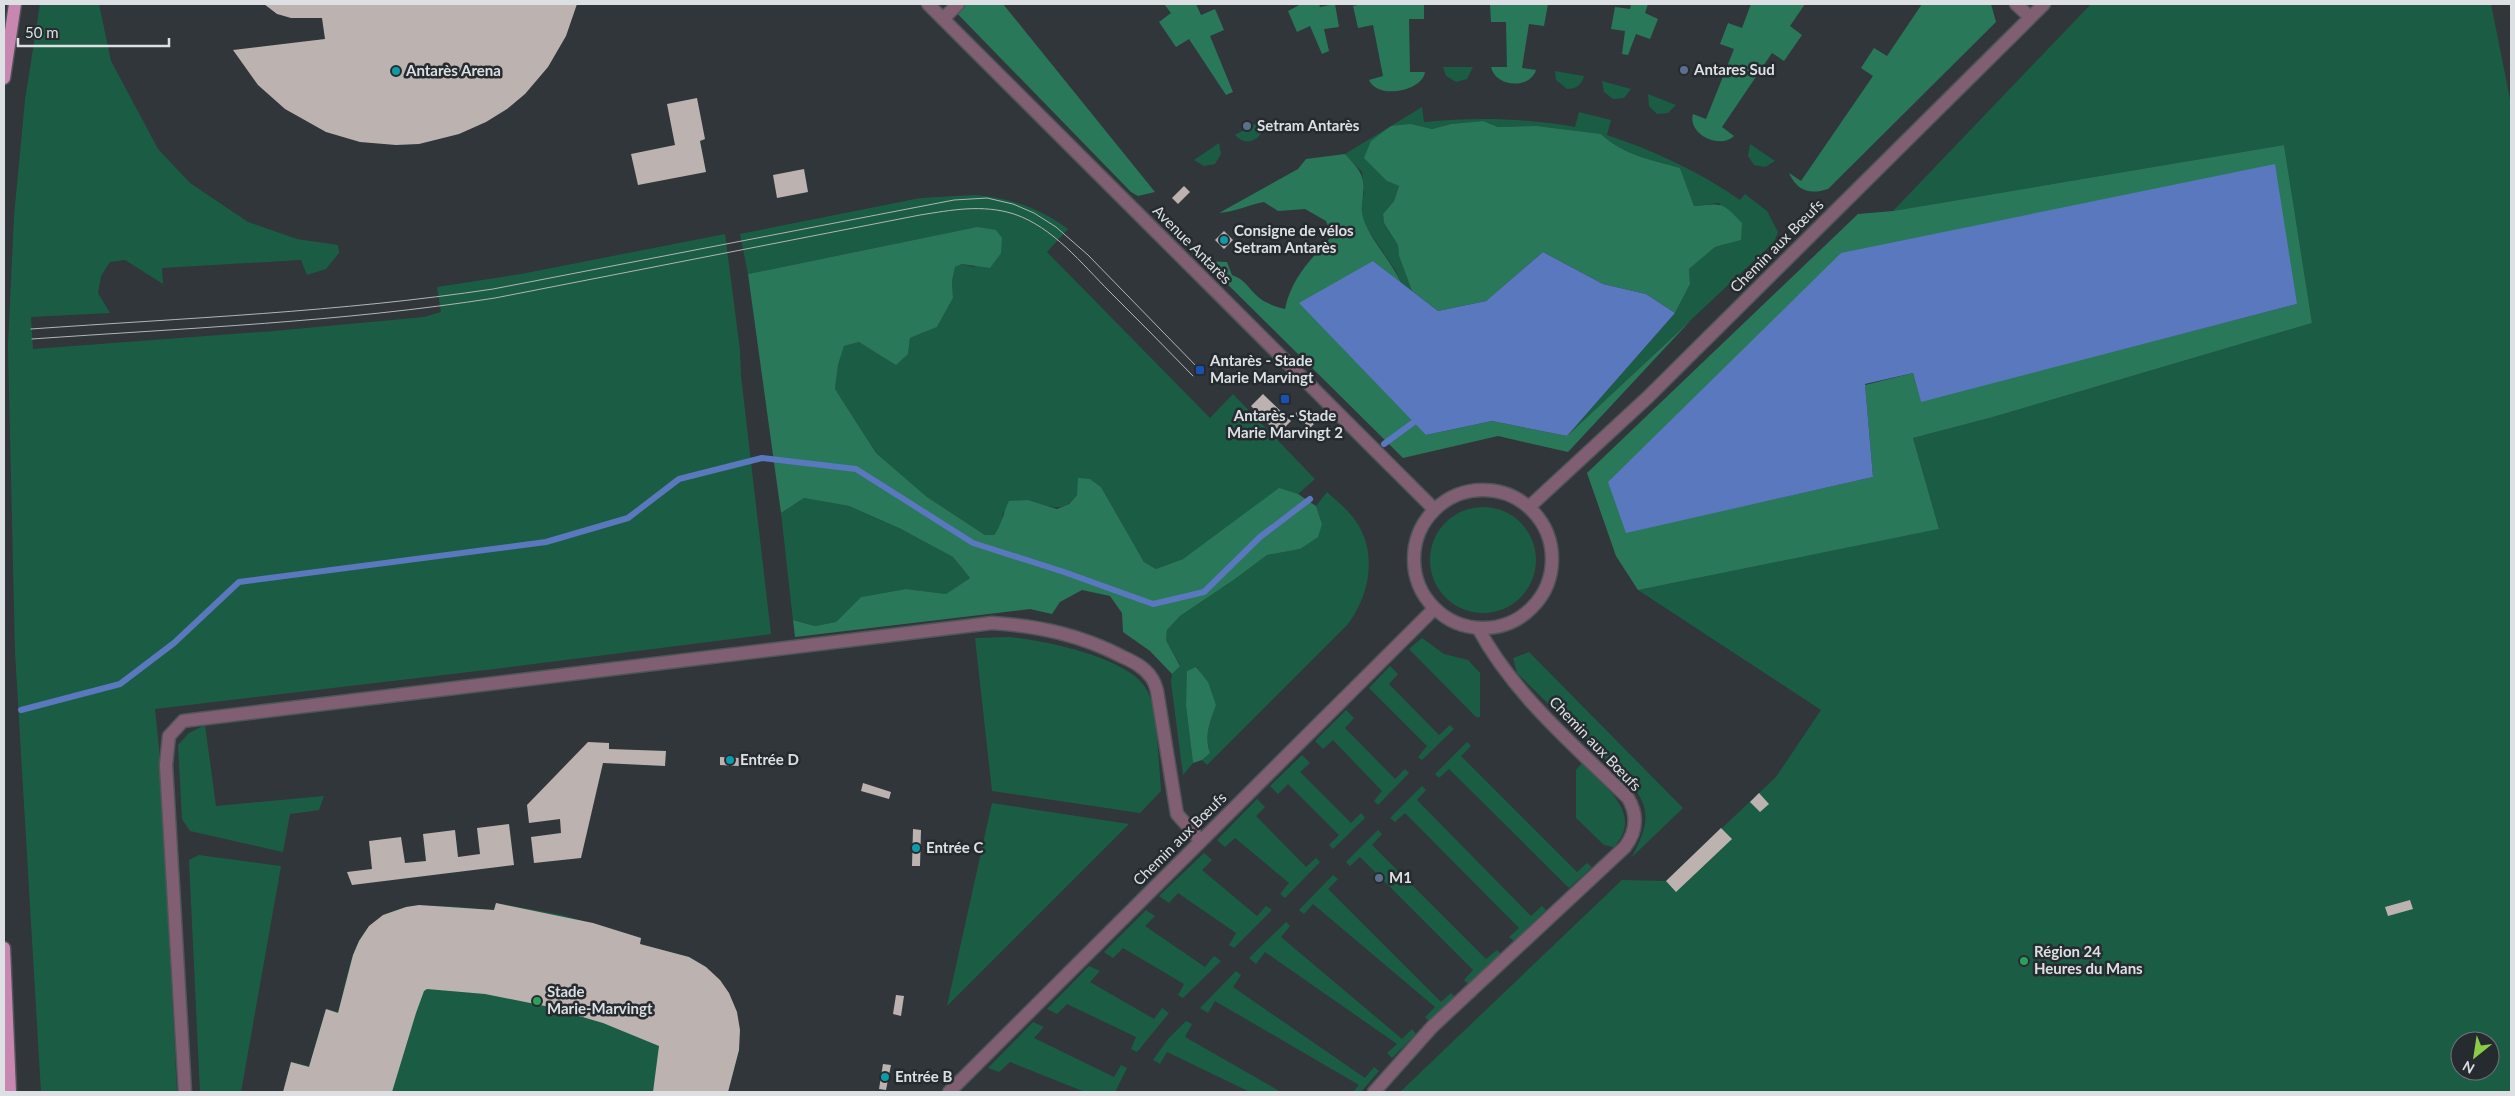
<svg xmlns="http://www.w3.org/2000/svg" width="2515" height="1096" viewBox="0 0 2515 1096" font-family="Lato,sans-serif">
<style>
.green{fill:#1b5d44;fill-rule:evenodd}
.forest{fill:#29785a;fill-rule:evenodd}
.water{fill:#5978bd}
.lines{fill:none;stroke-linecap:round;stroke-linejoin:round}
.stream{stroke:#5978bd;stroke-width:6}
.building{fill:#bcb3b0}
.minor-casing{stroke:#4f5558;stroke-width:15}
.primary-casing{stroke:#4f5558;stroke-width:15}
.minor{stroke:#805f73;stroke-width:12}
.primary{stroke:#c887b1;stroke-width:12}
.tram{stroke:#b0b5b8;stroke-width:1}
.service-dot{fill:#5c6f8a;stroke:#262b30;stroke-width:2}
.culture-dot{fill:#0f9aa8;stroke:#262b30;stroke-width:2}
.transit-dot{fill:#1a4fb4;stroke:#262b30;stroke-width:2}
.leisure-dot{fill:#2e9e5b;stroke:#262b30;stroke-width:2}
.labels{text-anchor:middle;stroke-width:5;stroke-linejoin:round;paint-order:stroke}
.poi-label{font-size:15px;font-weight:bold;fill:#dce0e3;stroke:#262b30;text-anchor:start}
.street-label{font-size:15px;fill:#dce0e3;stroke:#262b30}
</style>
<rect width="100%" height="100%" fill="#30363a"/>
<g class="green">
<path d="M40,4H99L111,61L158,149L190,183L248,222L297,239L338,245L339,253L326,269L307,275L301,260L162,268L163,284L125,260L110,262L101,276L98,293L110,313L31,317L33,349L274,331L424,317L441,312L437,287L521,274L725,234L740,350L741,376L771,634L503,668L155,709L159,748L177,1092H41L15,652L8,346L14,216L25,100Z"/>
<path d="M2091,4H2491L2511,104V1092H1400L1622,880L1666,881L1776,777L1821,710L1638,590L1939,529L1913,438L1993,417L2312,323L2284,145L1893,211ZM2460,1041H2490V1071H2460Z"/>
<path d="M1443,67H1473L1467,79L1456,82L1446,76Z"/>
<path d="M1555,71L1584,76C1582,85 1576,89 1567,89L1556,80Z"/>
<path d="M1602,81L1631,89L1624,98L1613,99L1604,92Z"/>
<path d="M1648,94L1676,105L1668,113L1657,114L1649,106Z"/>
<path d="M1422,107L1424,122C1476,117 1524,118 1575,127L1579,112L1611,120L1607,135C1655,151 1698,171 1740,200L1745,194L1767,211L1778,232L1774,242L1567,436L1675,313L1690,284L1689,269L1715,247L1741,240L1719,203L1694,206L1680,168C1652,160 1623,155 1601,134L1537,126L1498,127L1483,121L1451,124L1432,129L1411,124L1387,181L1399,186L1394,201L1383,214L1384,223L1398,245L1399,256L1412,291L1401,283L1396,271L1366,227L1361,211L1364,192L1362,172L1345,154Z"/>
<path d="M1262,120V132C1255,143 1244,145 1235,135Z"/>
<path d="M1219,143L1221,154L1215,164L1204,166L1194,160Z"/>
<path d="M1750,144L1775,161L1765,167L1754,165L1748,156Z"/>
<path d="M975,195C1011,198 1039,208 1068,229L1047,252L1210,418L1233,394L1315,479L1298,494L1279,489L1183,559L1156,569L1144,562L1101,487L1090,479C1064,510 1068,513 1028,500L1003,513L1001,527L994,535H985L927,497L876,453L835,389L838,365L844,346L859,342L876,352L908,354L910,338L937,327L953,298L952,281L955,267L962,264L975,267L977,227L748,274L740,234L920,198Z"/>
<path d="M1327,492C1337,501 1347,509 1355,520C1378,552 1370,594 1348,624L1207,765L1202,760L1210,753C1204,735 1210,722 1216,705L1197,667L1188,671L1186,706L1193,763L1183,775L1171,682L1172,674L1180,665L1166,640L1167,630L1180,616L1235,579L1267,555L1300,549L1322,524L1316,506Z"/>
<path d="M804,498L849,506L899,528L953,557L970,578L946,594L906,589L861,597L836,622L815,626L793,620L781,513Z"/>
<circle cx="1483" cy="560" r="53"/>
<path d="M1010,637C1043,640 1134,658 1148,692C1157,713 1159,765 1161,791L1140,813L992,791L975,638Z"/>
<path d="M1422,638L1444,654L1468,660L1480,673V717H1476L1409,649Z"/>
<path d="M1529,652L1683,808L1632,857C1646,830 1654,810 1631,785L1517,673L1513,658Z"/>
<path d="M1390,666L1398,674L1389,684L1439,735L1450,725L1454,729L1422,760L1418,757L1427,746L1369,688Z"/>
<path d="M1346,710L1354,718L1345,728L1395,779L1405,769L1409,773L1378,805L1374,801L1382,791L1333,740L1323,749L1315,741Z"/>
<path d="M205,725L216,806L324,796L319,810L290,814L283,852L190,831L182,819L178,745L189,733Z"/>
<path d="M1467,742L1471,746L1461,756L1577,872L1587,863L1592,867L1569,888L1449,769L1439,778L1435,774Z"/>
<path d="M1302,755L1310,763L1300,772L1351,823L1361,813L1365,818L1333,849L1329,845L1339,835L1288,784L1278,794L1270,786Z"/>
<path d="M1582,763C1604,786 1645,814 1614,847L1604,845L1576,818V770Z"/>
<path d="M1422,786L1426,790L1417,800L1531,916L1542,906L1546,910L1514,941L1509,937L1519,928L1405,813L1395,822L1390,818Z"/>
<path d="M1257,799L1265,807L1256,816L1306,867L1316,858L1320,862L1285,898L1280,894L1289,883L1235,838L1225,847L1217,840Z"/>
<path d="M992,803L1129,824L947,1006Z"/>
<path d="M1378,830L1382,834L1372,845L1486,959L1497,950L1501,954L1468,984L1464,980L1473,970L1360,857L1350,866L1346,862Z"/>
<path d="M1204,853L1212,860L1202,870L1257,916L1266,906L1272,910L1234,948L1229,945L1236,933L1178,893L1169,903L1159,896Z"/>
<path d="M199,855L281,866L241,1092H200L189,860Z"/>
<path d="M1333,875L1338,879L1328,889L1441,1002L1451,993L1455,997L1429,1021L1425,1017L1435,1007L1313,904L1304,914L1299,910Z"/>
<path d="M496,903L562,915L641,938L640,944L689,957L706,967L739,1050L728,1092H283L291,1062L309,1066L326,1009L338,1012C344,990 348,964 358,943C382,892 449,907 494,910Z"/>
<path d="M1146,910L1155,916L1145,926L1205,967L1214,956L1221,961L1183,998L1178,995L1184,984L1123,948L1113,958L1104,952Z"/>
<path d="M1286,922L1290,926L1281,937L1402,1039L1412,1029L1416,1034L1392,1058L1387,1053L1397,1044L1265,952L1256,964L1249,958Z"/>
<path d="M1089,966L1100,971L1090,982L1154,1019L1162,1008L1169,1013L1137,1052L1131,1049L1136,1037L1067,1004L1057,1014L1047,1009Z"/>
<path d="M1236,971L1241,975L1233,987L1365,1078L1374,1067L1379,1071L1361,1092H1353L1359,1085L1215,1001L1208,1013L1200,1008Z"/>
<path d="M1186,1021L1192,1024L1185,1037L1281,1092H1250L1167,1052L1160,1064L1153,1060L1168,1039Z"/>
<path d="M1033,1022L1044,1027L1034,1038L1114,1077L1121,1065L1127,1068L1115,1092H1085L1010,1062L999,1072L988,1068Z"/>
</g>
<g class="forest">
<path d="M948,4H1003L1155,192L1138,196L1131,192Z"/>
<path d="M1164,4H1196L1201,15L1215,9L1224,30L1210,36L1233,92L1226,95L1189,39L1176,47L1159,22L1171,13Z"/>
<path d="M1301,4H1319L1320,7L1335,4L1339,27L1324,29L1329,51L1322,54L1310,26L1297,32L1288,11Z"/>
<path d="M1363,4H1424V19H1409L1410,72H1425C1423,91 1377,100 1369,80L1383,76L1373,25L1358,28L1353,6Z"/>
<path d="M1490,4H1548L1544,26L1529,24L1522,68L1536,70C1530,90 1495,87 1491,67H1507L1506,22H1491Z"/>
<path d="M1631,4H1648L1645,13L1658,19L1650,39L1636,34L1628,55L1622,54L1625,31L1611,29L1615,7L1630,9Z"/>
<path d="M1751,4H1805L1790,26L1802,35L1784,61L1772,53L1722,127L1734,136C1720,150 1687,134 1693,114L1706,119L1734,49L1720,44L1728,23L1742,28Z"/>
<path d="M1922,4H1991L1996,22L1828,189C1810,195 1797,191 1789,173L1801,181L1873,76L1861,68L1874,48L1887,56Z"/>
<path d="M1483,121L1498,127L1537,126L1601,134C1623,155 1652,160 1680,168L1694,206C1723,203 1722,202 1742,223L1741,240L1715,247L1689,269L1690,284L1675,313L1646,294L1603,284L1543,252L1486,301L1438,311L1412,291L1399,256L1398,245L1384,223L1383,214L1394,201L1399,186L1387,181L1364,158L1371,141L1391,126L1411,124L1432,129L1451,124Z"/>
<path d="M2284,145L2312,323L1993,417L1913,438L1939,529L1638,590L1616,556L1587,473L1858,214L1893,211ZM1841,253L2297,304L1921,401L1913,373L1865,385L1873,477L1626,532Z"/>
<path d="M1345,154C1357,167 1366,175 1363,194C1363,200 1361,207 1362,213C1366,236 1391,259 1401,283L1373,261L1426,435L1492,421L1567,436L1691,320L1568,452L1498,436L1403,458L1204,261L1227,262L1232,275C1244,279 1247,286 1256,295C1264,303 1274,306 1285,309C1291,278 1312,258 1332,236L1326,221L1305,209L1278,211L1264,202C1248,205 1235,212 1219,213L1298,169L1306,159Z"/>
<path d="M977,227L996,230L1002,238L1001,253L990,268L962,264L955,267L952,281L953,298L937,327L910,338L908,354L896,365L859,342L844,346L838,365L835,389L876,453L927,497L985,535H994C1002,525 1003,513 1009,501L1028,500L1057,509L1069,504L1077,495L1078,478L1090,479L1101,487L1144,562L1156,569L1183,559L1279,488L1298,494L1316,506L1322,524L1318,537L1300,549L1267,555L1235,579L1180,616L1167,630L1166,640L1180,666L1172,674L1150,651L1123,632L1122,613L1110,596L1082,590L1060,602L1052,614L1030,609L795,637L793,620L815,626L836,622L861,597L906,589L946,594L970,578L953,557L899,528L849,506L804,498L781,513L748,274Z"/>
<path d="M1196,667L1208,682L1216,705C1210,722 1204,735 1210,753L1202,760L1193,763L1186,706L1187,671Z"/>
</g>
<g class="water">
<path d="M2275,164L2297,304L1921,402L1913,373L1865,384L1873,477L1626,533L1608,482L1841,253Z"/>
<path d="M1543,252L1603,284L1646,294L1675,313L1567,436L1492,421L1426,435L1299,303L1373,261L1438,311L1486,301Z"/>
</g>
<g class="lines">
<g class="stream">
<path d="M1384,444L1414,422"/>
<path d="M21,710L120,684L174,643L239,582L546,542L628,518L679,479L762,458L856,469L973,543L1064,572L1153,604L1204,592L1260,537L1310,499"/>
</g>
</g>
<g class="building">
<path d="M264,4H577L566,36L548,67L525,94L507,109L486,122L459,134L419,144L396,145L360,142L326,132L285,109L258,85L233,50L325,39L322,18H291L277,14Z"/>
<path d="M697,98L705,139L700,141L706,172L638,185L631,154L675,145L667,104Z"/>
<path d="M804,169L808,192L777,198L773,175Z"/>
<path d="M1184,186L1190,192L1178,204L1172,198Z"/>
<path d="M1224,231L1233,240L1224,249L1215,240Z"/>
<path d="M1263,394L1291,421L1278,434L1251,406Z"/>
<path d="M1299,410L1314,424L1310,428L1295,414Z"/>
<path d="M588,742L609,743V749L666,751L665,766L603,763L581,858L534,863L531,837L561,833L560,819L529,823L527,805Z"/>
<path d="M720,757L740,758L739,766L720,765Z"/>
<path d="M863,783L891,792L889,799L861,791Z"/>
<path d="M1759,793L1769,804L1760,812L1750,802Z"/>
<path d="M509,824L514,865L352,885L347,872L372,869L369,841L401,837L405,863L426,861L423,834L455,830L458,857L480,854L477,828Z"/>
<path d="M1721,828L1732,839L1676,892L1666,881Z"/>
<path d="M913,829L921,830L920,866H912Z"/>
<path d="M2410,900L2413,909L2388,916L2385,907Z"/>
<path d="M496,903L593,923L641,938L640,944L689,957L706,967L720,980L729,993L737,1012L740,1030L739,1050L728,1092H653L659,1046L603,1023L545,1006L485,994L427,989L424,991L416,1013L392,1092H283L291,1062L309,1067L326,1009L338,1013L353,955L359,941L369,926L383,915L406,907L419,905L494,910Z"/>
<path d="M896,995L904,996L901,1016L893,1014Z"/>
<path d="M883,1064L891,1065L886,1090L879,1089Z"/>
</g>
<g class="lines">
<defs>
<g id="minor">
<path d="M928,4L1434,509"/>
<path d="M2016,4L2030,17"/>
<path d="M943,19L958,4"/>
<circle cx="1483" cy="559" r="69"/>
<path d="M1529,507L1648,397L2044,4"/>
<path d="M185,1092L166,765L169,736L183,721L992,623C1039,626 1081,635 1123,657C1134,662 1144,667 1151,677C1154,681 1156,687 1157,691L1177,814L1201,841"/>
<path d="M949,1092L1434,609"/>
<path d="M1374,1092L1432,1027L1625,847C1637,831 1638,815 1628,798C1574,745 1514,695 1478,628"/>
</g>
<g id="primary">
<path d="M4,78L15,4"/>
<path d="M4,948L10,1092"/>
</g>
</defs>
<use href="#minor" class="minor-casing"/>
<use href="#primary" class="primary-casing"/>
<use href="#minor" class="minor"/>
<use href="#primary" class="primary"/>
<g class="tram">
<path d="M31,329C186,318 340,312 493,289L954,200L987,198L1013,204L1034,213L1056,227L1088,255L1200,370"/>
<path d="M32,339C187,328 342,322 495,298L920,215C952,210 982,204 1014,214C1053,227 1082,264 1110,292C1138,320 1166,348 1193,376"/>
</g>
</g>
<g class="service-dot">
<circle cx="1684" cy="70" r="5"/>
<circle cx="1247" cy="126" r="5"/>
<circle cx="1379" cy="878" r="5"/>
</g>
<g class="culture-dot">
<circle cx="396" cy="71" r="5"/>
<circle cx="1224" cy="240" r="5"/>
<circle cx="730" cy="760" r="5"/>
<circle cx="916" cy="848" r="5"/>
<circle cx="885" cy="1077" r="5"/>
</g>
<g class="transit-dot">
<rect x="1195" y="365" width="10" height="10" rx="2.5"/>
<rect x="1280" y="394" width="10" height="10" rx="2.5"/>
</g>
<g class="leisure-dot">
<circle cx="2024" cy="961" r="5"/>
<circle cx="537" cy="1001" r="5"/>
</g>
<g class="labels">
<g class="poi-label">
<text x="1694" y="75">Antares Sud</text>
<text x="406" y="76">Antarès Arena</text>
<text x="1257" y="131">Setram Antarès</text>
<text x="1234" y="236">Consigne de vélos<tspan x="1234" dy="17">Setram Antarès</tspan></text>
<text x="1210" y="366">Antarès - Stade<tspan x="1210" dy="17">Marie Marvingt</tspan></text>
<text x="1285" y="421" text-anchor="middle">Antarès - Stade<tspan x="1285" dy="17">Marie Marvingt 2</tspan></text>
<text x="740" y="765">Entrée D</text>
<text x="926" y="853">Entrée C</text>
<text x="1389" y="883">M1</text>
<text x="2034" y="957">Région 24<tspan x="2034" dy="17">Heures du Mans</tspan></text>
<text x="547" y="997">Stade<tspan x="547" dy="17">Marie-Marvingt</tspan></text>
<text x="895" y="1082">Entrée B</text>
</g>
<g class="street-label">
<text transform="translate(1192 245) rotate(45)" y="5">Avenue Antarès</text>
<text transform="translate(1777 246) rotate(-45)" y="5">Chemin aux Bœufs</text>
<text transform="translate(1595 744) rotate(46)" y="5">Chemin aux Bœufs</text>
<text transform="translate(1180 839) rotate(-45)" y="5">Chemin aux Bœufs</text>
</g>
</g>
<rect width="2515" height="1096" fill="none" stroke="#dce0e3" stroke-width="10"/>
<g transform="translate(2475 1056) rotate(210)"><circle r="24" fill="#262b30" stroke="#6f7378"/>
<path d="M0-4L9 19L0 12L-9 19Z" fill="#8ace47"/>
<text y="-8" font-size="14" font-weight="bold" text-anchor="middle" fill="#dce0e3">N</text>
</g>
<path d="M18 38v8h151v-8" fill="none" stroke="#dce0e3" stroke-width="2.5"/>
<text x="25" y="38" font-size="15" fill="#dce0e3" stroke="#262b30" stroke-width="4" paint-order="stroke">50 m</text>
</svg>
